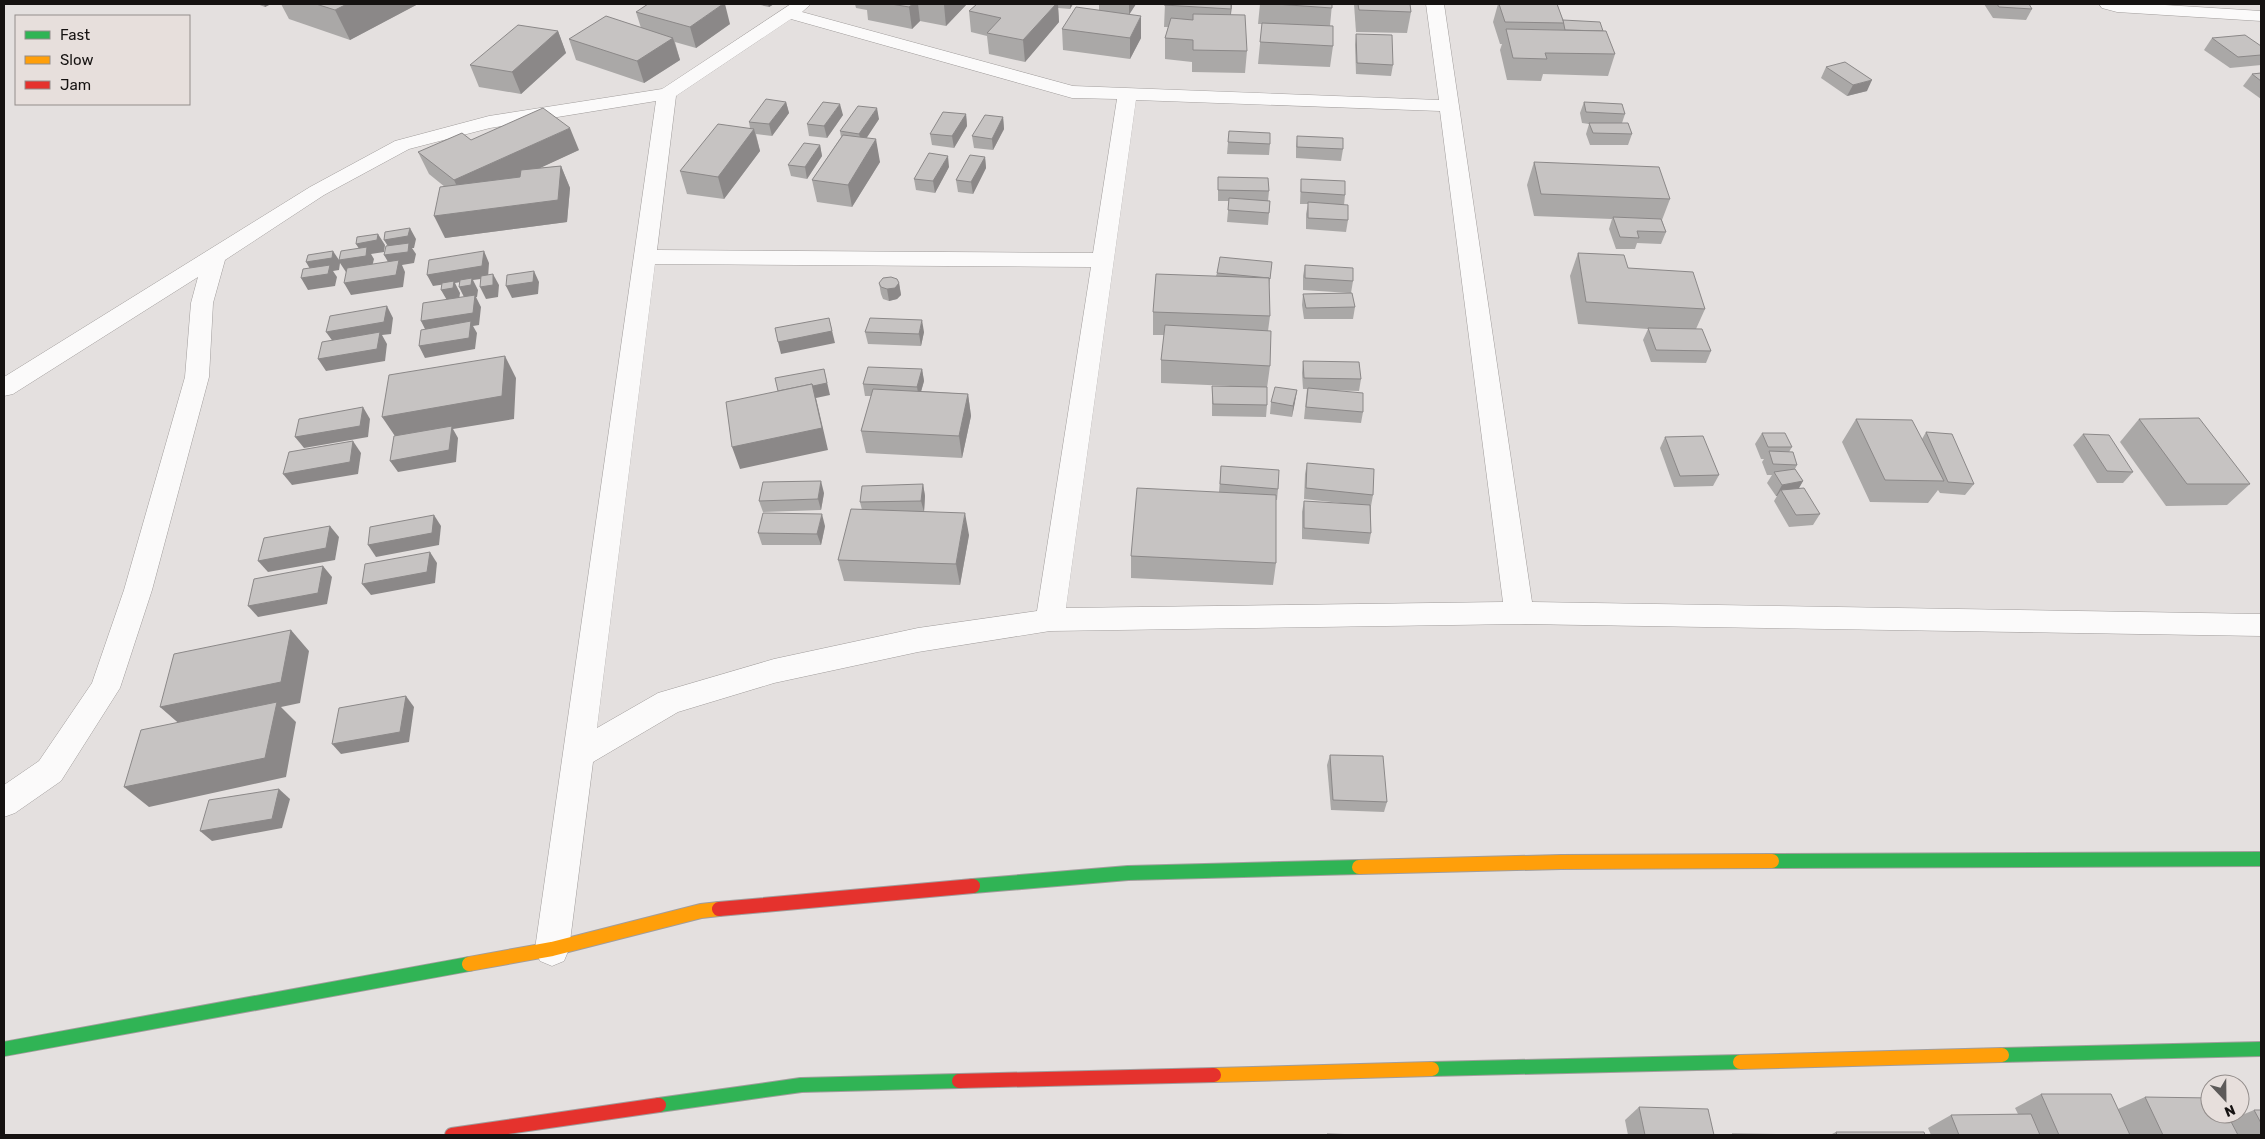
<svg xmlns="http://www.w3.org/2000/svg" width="2265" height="1139" viewBox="0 0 2265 1139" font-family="Rubik,sans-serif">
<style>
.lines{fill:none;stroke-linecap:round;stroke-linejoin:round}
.street-casing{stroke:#a19d9c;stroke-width:1}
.fast-casing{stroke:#a19d9c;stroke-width:16}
.slow-casing{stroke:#a19d9c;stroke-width:16}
.jam-casing{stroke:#a19d9c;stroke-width:16}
.street{fill:#fbfafa;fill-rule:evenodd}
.fast{stroke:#30b455;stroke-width:14}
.slow{stroke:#ff9f0a;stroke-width:14}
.jam{stroke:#e5322d;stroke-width:14}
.wall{fill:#aaa8a7}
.shaded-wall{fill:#8b8888}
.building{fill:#c6c3c2;stroke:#8b8888}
</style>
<rect width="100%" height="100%" fill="#e4e0df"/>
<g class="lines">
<defs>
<g id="street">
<path d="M791,4H811L802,12L1073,86L1439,100L1426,4H1444L1532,602L2261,614V636L1519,624L1050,631L918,652L774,683L678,712L593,762L569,949L564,961L552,966L540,961L535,949L656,101L490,128L409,149L324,195L225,260L213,303L209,377L152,590L120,688L61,781L15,813L4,817V785L39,761L92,683L124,590L185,377L191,303L198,277L13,394L4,396V377L310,187L395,141L489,116L662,89ZM791,19L1072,98L1117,99L1093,253L657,250L676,96ZM1136,100L1440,111L1503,602L1066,608ZM655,264L1091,267L1037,611L918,628L774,659L658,693L597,728Z"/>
<path d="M2099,4H2149L2261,11V21L2117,12L2102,8Z"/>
</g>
<g id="fast">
<path d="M1772,861L2261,859"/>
<path d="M973,886L1128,873L1359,867"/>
<path d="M4,1049L469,964"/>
<path d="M2002,1055L2261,1049"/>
<path d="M1432,1069L1740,1062"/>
<path d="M659,1105L801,1085L959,1081"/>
</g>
<g id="slow">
<path d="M1359,867L1561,862L1772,861"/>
<path d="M469,964L552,949L701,911L719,909"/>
<path d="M1740,1062L2002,1055"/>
<path d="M1214,1075L1432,1069"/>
</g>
<g id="jam">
<path d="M719,909L973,886"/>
<path d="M959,1081L1214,1075"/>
<path d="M452,1135L659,1105"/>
</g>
</defs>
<use href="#street" class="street-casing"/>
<use href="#fast" class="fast-casing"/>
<use href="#slow" class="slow-casing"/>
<use href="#jam" class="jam-casing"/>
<use href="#street" class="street"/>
<use href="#fast" class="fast"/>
<use href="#slow" class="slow"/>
<use href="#jam" class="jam"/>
</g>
<g class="wall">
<path d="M257,4H271L265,7Z"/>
<path d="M281,4H418L350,40L289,19Z"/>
<path d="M756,4H774L769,7Z"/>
<path d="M855,4H966V5L946,26L920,21L912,29L868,20L867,10L856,8Z"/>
<path d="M977,4H1073L1070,9L1058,8L1059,22L1025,62L989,54L987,36L971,32L969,11Z"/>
<path d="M1099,4H1136L1129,14L1141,38L1130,59L1063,50L1062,29L1099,10Z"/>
<path d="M1165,4H1232L1231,15L1247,51L1245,73L1192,72V62L1165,59V38L1168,27H1164Z"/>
<path d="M1260,4H1332L1330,26L1333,46L1330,67L1258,64L1262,24H1258Z"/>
<path d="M1354,4H1410L1411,12L1407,33L1356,32Z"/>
<path d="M1498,4H1557L1563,20L1603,31L1615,54L1608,76L1543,74L1541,81L1507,80L1500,50L1502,44H1500L1493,22Z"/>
<path d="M1984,4H2029L2032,9L2026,20L1993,18Z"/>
<path d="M636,12L730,24L696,48L675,42L680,60L644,83L576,60L569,39L641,28Z"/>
<path d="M558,31L566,53L521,94L479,87L470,65Z"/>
<path d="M1356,34L1393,65L1391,76L1356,74L1355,45Z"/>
<path d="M2212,38L2261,46V65L2230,68L2204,50Z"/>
<path d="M1826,67L1867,91L1847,96L1821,78Z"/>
<path d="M2261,73V99L2243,86L2252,74Z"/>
<path d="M786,102L789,113L772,136L756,134L760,151L724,199L687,194L680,171L750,128L749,122Z"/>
<path d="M1584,102L1625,114L1622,123L1632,134L1628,145H1590L1586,134L1589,124L1582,123L1580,113Z"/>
<path d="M966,114L967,126L954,148L932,145L930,134Z"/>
<path d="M843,115L827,138L809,136L807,124Z"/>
<path d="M1003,117L1004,129L993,150L974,148L972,136Z"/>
<path d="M879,119L866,138L880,162L852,207L817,202L812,180L841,137L840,131Z"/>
<path d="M1229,131L1270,144L1269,155L1227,154Z"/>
<path d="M1297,136L1343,149L1341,161L1296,158V147Z"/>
<path d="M471,140L579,150L539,168L561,166L570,188L567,222L445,238V187L429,174L418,152Z"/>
<path d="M820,145L822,156L807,179L791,176L788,165Z"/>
<path d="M985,157L986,168L973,194L958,192L956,180Z"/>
<path d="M1534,162L1670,199L1662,220L1666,232L1661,244L1637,243L1635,249H1616L1609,229L1612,219L1534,216L1527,185Z"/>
<path d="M949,167L935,193L916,190L914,179Z"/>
<path d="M1218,177L1269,191L1268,201H1270L1268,225L1227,222L1229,201H1218Z"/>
<path d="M1301,179L1345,195L1344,205L1348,220L1346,232L1306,229V214L1308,204H1300Z"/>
<path d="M1578,253L1628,268L1705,309L1696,329L1711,351L1706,363L1651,362L1643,340L1648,329L1578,324L1570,276Z"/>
<path d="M1272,262L1269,287L1270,316L1268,331L1270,366L1267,388V405L1266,417L1212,416V386H1231L1161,383V360L1164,335H1153V312L1216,276L1217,273Z"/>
<path d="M1305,265L1353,281L1351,293L1355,307L1353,319H1304L1302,305L1303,294L1350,293L1303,290V276Z"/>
<path d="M879,283H899L901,295L897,299L889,301L883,299L881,294Z"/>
<path d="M865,332H924L921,346L868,344Z"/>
<path d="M1303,361L1361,379L1359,391L1323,390L1363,412L1361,423L1304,419L1307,389H1303L1302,373Z"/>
<path d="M922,369L924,381L921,391L968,394L971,416L962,458L866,453L861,431L871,396H865L863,384Z"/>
<path d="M1297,390L1292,417L1270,414L1271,402Z"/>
<path d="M1856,419L1922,439L1926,432L1974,484L1965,495L1940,493L1938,490L1928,503L1870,502L1842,442Z"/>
<path d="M2139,419L2250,484L2227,505L2166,506L2120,442Z"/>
<path d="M1762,433L1792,447L1789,452L1797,465L1795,469L1803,481L1799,488L1820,514L1813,525L1789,527L1774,501L1777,496H1776L1767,483L1772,475H1767L1762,462L1764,459H1761L1755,444Z"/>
<path d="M2083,434L2133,472L2123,483H2097L2073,445Z"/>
<path d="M1665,437L1719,475L1713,486L1674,487L1660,448Z"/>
<path d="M1307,463L1373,495L1371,506V533L1369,544L1302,539V512L1304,501L1359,505L1304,499L1305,474Z"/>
<path d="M1221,466L1278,489L1277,500H1276V563L1273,585L1131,578V556L1219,492Z"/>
<path d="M923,484L925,496L924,512L969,535L960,585L844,581L838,560L862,510L860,502Z"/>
<path d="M824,493L821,510L763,512L759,501Z"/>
<path d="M825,526L821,545H762L758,533Z"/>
<path d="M1330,755L1387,802L1384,812L1331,810L1327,765Z"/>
<path d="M2041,1094L2118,1109L2145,1097L2230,1120L2254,1110H2261V1135H1931L1928,1128L1951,1115L2018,1114L2015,1108Z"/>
<path d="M1639,1107L1714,1135H1628L1625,1120Z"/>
<path d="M1836,1132L1925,1135H1830Z"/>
</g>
<g class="shaded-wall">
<path d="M264,4H271L265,7Z"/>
<path d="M347,4H418L350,40L335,10Z"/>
<path d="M723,4H725L730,24L696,48L690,27Z"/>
<path d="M768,4H774L769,7Z"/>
<path d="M913,4H918L920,21L912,29L909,7Z"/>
<path d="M945,4H966V5L946,26L944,5Z"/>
<path d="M1056,4H1058L1059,22L1025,62L1023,40Z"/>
<path d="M1070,4H1073L1070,9Z"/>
<path d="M1129,4H1136L1129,15Z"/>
<path d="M1231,4H1232L1229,30Z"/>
<path d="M1141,16V38L1130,59V38Z"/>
<path d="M558,31L566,53L521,94L512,72Z"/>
<path d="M673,38L680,60L644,83L637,61Z"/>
<path d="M1872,80L1867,91L1847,96L1853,85Z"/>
<path d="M786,102L789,113L772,136L769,124Z"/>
<path d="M840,104L843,115L827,138L824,126Z"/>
<path d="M877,108L879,119L862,145L859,134Z"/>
<path d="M966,114L967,126L954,148L952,136Z"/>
<path d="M1003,117L1004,129L993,150L992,139Z"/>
<path d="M570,128L579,150L465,203L454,180Z"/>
<path d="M754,129L760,151L724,199L718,177Z"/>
<path d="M876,139L880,162L852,207L848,185Z"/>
<path d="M820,145L822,156L807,179L805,167Z"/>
<path d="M948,156L949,167L935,193L933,181Z"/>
<path d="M985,157L986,168L973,194L971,182Z"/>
<path d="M561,166L570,188L567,222L445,238L434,216Z"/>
<path d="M410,228L416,239L414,248H412L416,254L414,263L402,265L405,272L403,287L351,295L344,283L391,267L384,255L391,251L384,240Z"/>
<path d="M378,234L385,245L384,252L371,254L374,259L372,267L346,272L340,263L339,270L333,271L337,277L335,286L308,290L301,278L313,274L306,262L333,251L339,260L363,255L356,244Z"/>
<path d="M484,251L489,263L488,278L473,280L478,290L477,297H476L481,307L479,325L473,326L477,333L475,349L425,358L419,346L427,333L421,321L465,299L459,287L472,280L455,283L460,293L459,300L448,302L441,290L453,283L433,286L427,275Z"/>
<path d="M534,271L539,282L538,294L512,298L506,286Z"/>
<path d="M493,274L499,285L498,297L486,299L480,287Z"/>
<path d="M899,283L901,295L897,299L889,301L887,289Z"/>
<path d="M387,306L393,318L391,334L382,335L387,344L385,361L326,371L318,359L334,343L326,332Z"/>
<path d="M829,318L835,343L781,354L778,342Z"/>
<path d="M922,320L924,332L921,346L919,334Z"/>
<path d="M505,356L516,378L514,419L453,429L458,438L456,462L398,472L390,461L397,439L382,417Z"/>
<path d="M824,369L830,395L816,398L828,450L740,469L732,447Z"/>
<path d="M922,369L924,381L919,399L917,387Z"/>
<path d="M1297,390L1295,402L1292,417L1293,406Z"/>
<path d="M968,394L971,416L962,458L959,436Z"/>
<path d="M363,407L370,419L368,437L304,448L295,437Z"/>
<path d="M353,441L361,453L358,474L292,485L283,474Z"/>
<path d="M821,481L824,493L821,510L818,499Z"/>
<path d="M1803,481L1796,493L1781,490L1777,496H1776L1782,485Z"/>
<path d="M923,484L925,496L924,512L921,501Z"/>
<path d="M965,513L969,535L960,585L956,564Z"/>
<path d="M822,514L825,526L821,545L817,534Z"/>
<path d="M434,515L441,526L439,545L376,557L368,545Z"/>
<path d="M330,526L339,537L335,560L268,572L258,561Z"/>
<path d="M430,552L437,563L435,583L371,595L362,584Z"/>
<path d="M323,566L332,577L327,604L258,617L248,606Z"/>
<path d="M291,630L309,651L300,703L281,707L296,722L286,777L149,807L124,787L183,727L160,707Z"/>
<path d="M406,696L414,707L409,742L341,754L332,744Z"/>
<path d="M279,789L290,799L282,828L212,841L200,831Z"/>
</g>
<g class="building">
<path d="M316,4H347L335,10Z"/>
<path d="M648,4H723L690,27L636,12Z"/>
<path d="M891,4H913L909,7Z"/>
<path d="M977,4H1056L1023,40L987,33L1001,18L969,11Z"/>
<path d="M1165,4H1231V9L1164,5Z"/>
<path d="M1275,4H1332V8Z"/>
<path d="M1358,4H1410L1411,12L1359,10Z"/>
<path d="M1499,4H1557L1564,23L1505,22Z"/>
<path d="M1997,4H2029L2032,9L1999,7Z"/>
<path d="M1076,7L1141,16L1130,38L1062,29Z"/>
<path d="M1193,14L1245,15L1247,51L1193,50V40L1165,38L1171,18L1193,20Z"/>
<path d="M606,16L673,38L637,61L569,39Z"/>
<path d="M1563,20L1600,22L1603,31L1565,30Z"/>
<path d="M1262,23L1333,26V46L1260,42Z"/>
<path d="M518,25L558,31L512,72L470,65Z"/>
<path d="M1506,29L1606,31L1615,54L1545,53L1547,59L1513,58Z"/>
<path d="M1356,34L1392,35L1393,65L1357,63Z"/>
<path d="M2245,35L2261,46V55L2238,57L2212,38Z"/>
<path d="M1845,62L1872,80L1853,85L1826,67Z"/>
<path d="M2261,73V81L2252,74Z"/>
<path d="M766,99L786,102L769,124L749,122Z"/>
<path d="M823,102L840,104L824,126L807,124Z"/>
<path d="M1584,102L1622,104L1625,114L1586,112Z"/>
<path d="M858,106L877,108L859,134L840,131Z"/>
<path d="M543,108L570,128L454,180L418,152L462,133L471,140Z"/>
<path d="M943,112L966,114L952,136L930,134Z"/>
<path d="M985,115L1003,117L992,139L972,136Z"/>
<path d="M1589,123H1628L1632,134L1593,133Z"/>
<path d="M718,124L754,129L718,177L680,171Z"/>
<path d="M1229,131L1270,133V144L1228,142Z"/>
<path d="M843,135L876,139L848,185L812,180Z"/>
<path d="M1297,136L1343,138V149L1297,147Z"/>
<path d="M804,143L820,145L805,167L788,165Z"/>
<path d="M929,153L948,156L933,181L914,179Z"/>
<path d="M970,155L985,157L971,182L956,180Z"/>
<path d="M1534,162L1659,167L1670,199L1541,194Z"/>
<path d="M561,166L558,200L434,216L440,187L520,177L521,170Z"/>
<path d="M1218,177L1268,178L1269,191L1218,190Z"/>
<path d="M1301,179L1345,181V195L1301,192Z"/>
<path d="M1229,198L1270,201L1269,213L1228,210Z"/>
<path d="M1308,202L1348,205V220L1308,218Z"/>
<path d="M1613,217L1661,219L1666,232L1637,231L1639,238L1620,237Z"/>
<path d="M410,228L408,236L384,240L385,232Z"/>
<path d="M378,234L377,240L356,244L357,237Z"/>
<path d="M409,243L408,252L384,255L386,246Z"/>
<path d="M367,247L366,256L339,260L341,251Z"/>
<path d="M333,251L332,258L306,262L308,255Z"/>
<path d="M484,251L482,266L427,275L429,260Z"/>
<path d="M1578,253L1624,255L1628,268L1693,272L1705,309L1586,302Z"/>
<path d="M1220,257L1272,262L1270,279L1269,278L1217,273Z"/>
<path d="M399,260L396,275L344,283L347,268Z"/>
<path d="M330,265L328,274L301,278L303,269Z"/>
<path d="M1305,265L1353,268V281L1305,278Z"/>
<path d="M534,271L533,282L506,286L507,275Z"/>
<path d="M493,274V285L480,287L481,276Z"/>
<path d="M1156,274L1269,278L1270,316L1153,312Z"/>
<path d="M891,277L897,279L899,283L895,288L887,289L881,287L879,283L883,278Z"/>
<path d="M472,278L471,285L459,287L460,280Z"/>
<path d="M454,281L453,288L441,290L442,283Z"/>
<path d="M1352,293L1355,307L1306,308L1303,294Z"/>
<path d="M475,295L473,313L421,321L423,303Z"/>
<path d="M387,306L384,322L326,332L330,316Z"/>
<path d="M829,318L832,331L778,342L775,328Z"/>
<path d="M870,318L922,320L919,334L865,332Z"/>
<path d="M471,321L469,338L419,346L421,330Z"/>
<path d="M1165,325L1271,331L1270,366L1161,360Z"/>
<path d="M1648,328L1702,329L1711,351L1656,350Z"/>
<path d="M380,332L377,349L318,359L322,342Z"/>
<path d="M505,356L502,396L382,417L389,375Z"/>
<path d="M1303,361L1359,362L1361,379L1304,378Z"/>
<path d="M868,367L922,369L917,387L863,384Z"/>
<path d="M824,369L827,383L813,386L812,384L778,391L775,378Z"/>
<path d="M812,384L822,428L732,447L726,402Z"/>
<path d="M1212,386L1267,387V405L1213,404Z"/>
<path d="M1275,387L1297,390L1293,406L1271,402Z"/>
<path d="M1308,388L1363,393V412L1306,407Z"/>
<path d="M873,389L968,394L959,436L861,431Z"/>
<path d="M363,407L360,426L295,437L299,419Z"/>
<path d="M2199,418L2250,484H2187L2139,419Z"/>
<path d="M1856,419L1912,420L1944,481L1885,480Z"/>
<path d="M452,426L449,450L390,461L394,436Z"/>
<path d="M1926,432L1952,434L1974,484L1948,482Z"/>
<path d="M1762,433H1785L1792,447H1768Z"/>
<path d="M2083,434L2109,435L2133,472L2107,471Z"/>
<path d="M1703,436L1719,475L1680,476L1665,437Z"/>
<path d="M353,441L350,462L283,474L289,452Z"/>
<path d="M1769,451L1793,452L1797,465L1773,464Z"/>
<path d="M1307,463L1374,469L1373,495L1306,488Z"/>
<path d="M1221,466L1279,470L1278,489L1220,484Z"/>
<path d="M1795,469L1803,481L1782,485L1774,472Z"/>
<path d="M821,481L818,499L759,501L763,482Z"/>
<path d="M923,484L921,501L860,502L862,486Z"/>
<path d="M1137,488L1276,495V563L1131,556Z"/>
<path d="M1804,488L1820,514L1796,515L1781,490Z"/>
<path d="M1304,501L1370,505L1371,533L1304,528Z"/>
<path d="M851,509L965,513L956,564L838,560Z"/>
<path d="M763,513L822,514L817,534L758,533Z"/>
<path d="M434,515L432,533L368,545L370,527Z"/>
<path d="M330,526L326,548L258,561L264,538Z"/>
<path d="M430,552L427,572L362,584L365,564Z"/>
<path d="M323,566L318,593L248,606L254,579Z"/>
<path d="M291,630L281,682L160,707L174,654Z"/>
<path d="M406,696L400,732L332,744L339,708Z"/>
<path d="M277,702L265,758L124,787L141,730Z"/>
<path d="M1330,755L1383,756L1387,802L1333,800Z"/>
<path d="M279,789L272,819L200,831L209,800Z"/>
<path d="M2041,1094H2111L2130,1135H2059Z"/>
<path d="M2145,1097L2210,1098V1114H2227L2238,1135H2163Z"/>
<path d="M1639,1107L1708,1109L1714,1135H1645Z"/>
<path d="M2254,1110H2261V1123Z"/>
<path d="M2031,1114L2040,1135H1959L1951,1115Z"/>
<path d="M1836,1132H1924L1925,1135H1837Z"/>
<path d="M1327,1134L1361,1135H1327Z"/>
<path d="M1732,1134L1820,1135H1732Z"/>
</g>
<rect width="2265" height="1139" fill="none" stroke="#151211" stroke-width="10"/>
<rect x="15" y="15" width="175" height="90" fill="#e7dfdc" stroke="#938d8b"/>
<rect x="25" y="31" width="25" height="8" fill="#30b455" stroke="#938d8b"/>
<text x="60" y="40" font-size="15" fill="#151211">Fast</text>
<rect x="25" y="56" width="25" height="8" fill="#ff9f0a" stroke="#938d8b"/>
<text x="60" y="65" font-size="15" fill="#151211">Slow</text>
<rect x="25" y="81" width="25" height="8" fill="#e5322d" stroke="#938d8b"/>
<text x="60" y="90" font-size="15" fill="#151211">Jam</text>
<g transform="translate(2225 1099) rotate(158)"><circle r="24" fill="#e7dfdc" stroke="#938d8b"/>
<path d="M0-4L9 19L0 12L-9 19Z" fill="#5d5a59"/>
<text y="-8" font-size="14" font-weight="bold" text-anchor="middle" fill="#151211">N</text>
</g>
</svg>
